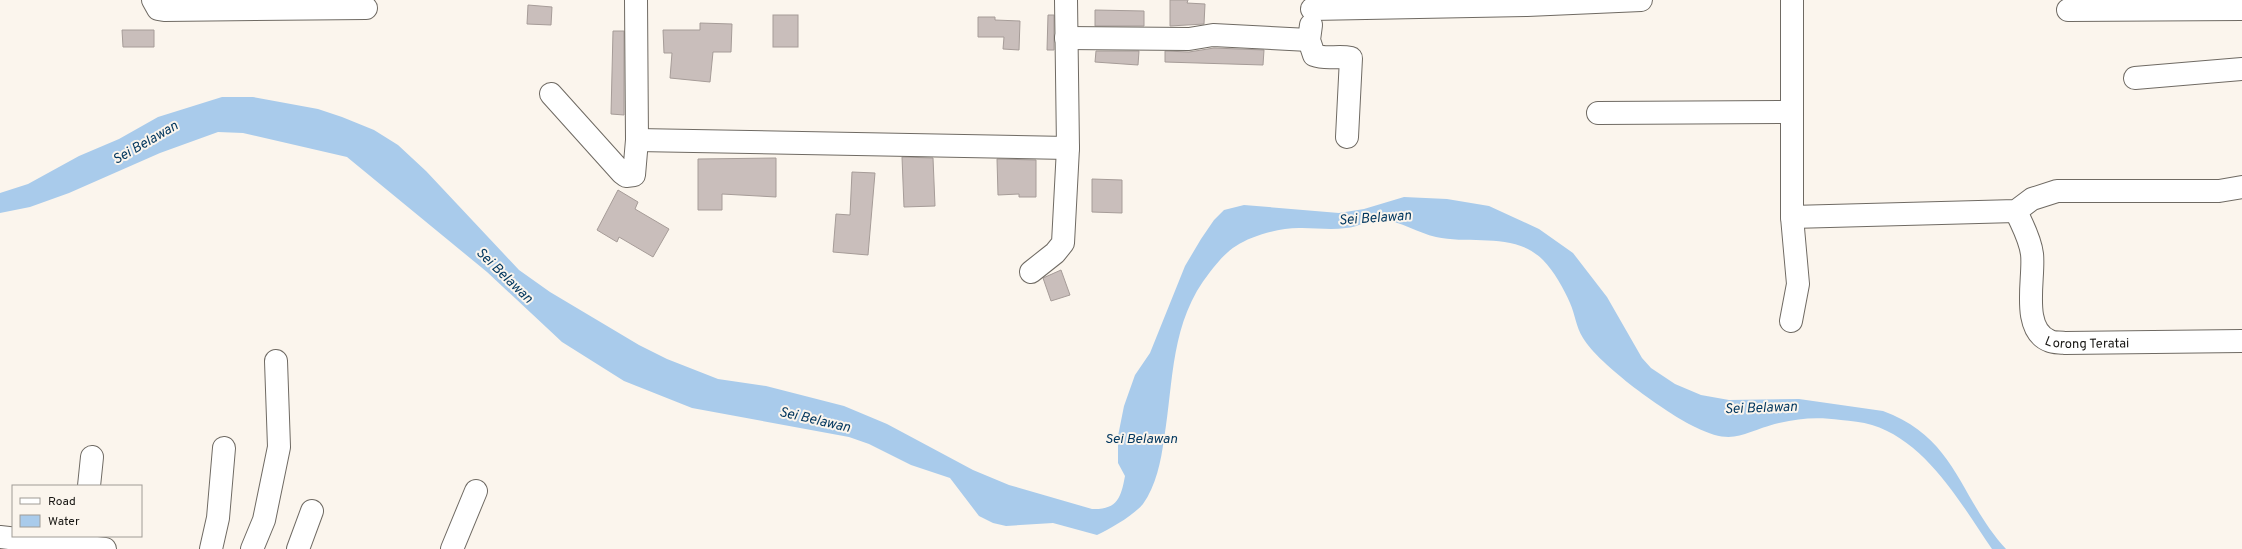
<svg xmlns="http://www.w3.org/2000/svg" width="2242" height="549" viewBox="0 0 2242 549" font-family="Overpass,sans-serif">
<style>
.water{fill:#a9cbeb}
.building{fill:#c9bebb;stroke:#a69c98}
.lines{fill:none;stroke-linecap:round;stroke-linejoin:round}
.minor-casing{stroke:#6f6a63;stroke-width:24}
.minor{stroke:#fff;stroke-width:22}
.labels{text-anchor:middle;stroke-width:4;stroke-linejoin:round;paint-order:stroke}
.street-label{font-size:13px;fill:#171613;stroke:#fbf5ed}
.water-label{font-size:14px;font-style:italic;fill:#00365e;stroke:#fbf5ed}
</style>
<rect width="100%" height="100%" fill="#fbf5ed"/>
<path class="water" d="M222,97H253L318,109L342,117L374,130L398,145L426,171L519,270L550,292L639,345L667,359L718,379L766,386L844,406L887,424L973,470L1009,485L1092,509C1117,510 1121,498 1125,476L1118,463V436L1124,406L1135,375L1150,353L1185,266L1201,239L1214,220L1224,210L1244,205L1339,213L1364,209L1404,197L1447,199L1489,206L1539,229L1573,253L1607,297L1642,358L1651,368L1675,384L1701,395L1729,400L1799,399L1883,411C1957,438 1959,498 2006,549H1992C1961,504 1927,442 1872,425C1862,422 1851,421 1841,420C1818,417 1801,418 1779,423C1742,432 1735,447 1695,427C1666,413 1599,365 1583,338C1576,327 1575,314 1570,303C1564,289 1554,271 1543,260C1514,231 1472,245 1436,237C1418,233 1401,221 1382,220C1369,219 1359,227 1346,228C1331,230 1317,228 1302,228C1283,227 1252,235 1236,246C1226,252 1217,263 1210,272C1170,322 1174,380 1164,439C1161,461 1156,486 1143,504C1134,515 1110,529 1097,535L1053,523L1006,526L993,523L979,516L950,478L911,465L869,444L849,437L692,408L624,381L562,342L487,272L347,157L243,133L218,132L160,153L69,193L30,207L0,213V193L28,184L79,156L119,139L158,117Z"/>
<g class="building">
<path d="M1170,0H1188L1187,3L1205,4L1204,24L1170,26Z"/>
<path d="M528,5L552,7L551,25L527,24Z"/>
<path d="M1095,10L1144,11V26H1095Z"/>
<rect x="773" y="15" width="25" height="32"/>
<path d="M1048,15H1054V50H1047Z"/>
<path d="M978,17H995V20L1020,21L1019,50L1003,49L1004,37H978Z"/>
<path d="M700,23L732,24L731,52H713L710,82L670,78L672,53H664L663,30H700Z"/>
<path d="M122,30H154V47H123Z"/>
<path d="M613,31H624V115L611,114Z"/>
<path d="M1214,48L1264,50L1263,65L1165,62V51L1189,52Z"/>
<path d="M1096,51H1139L1138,65L1095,62Z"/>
<path d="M902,157L933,158L935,206L904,207Z"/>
<path d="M776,158V197L722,194V210H698V159Z"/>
<path d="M997,159L1036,160V197H1019V194L998,195Z"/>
<path d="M852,172L875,173L868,255L833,252L836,214L850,215Z"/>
<path d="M1092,179L1122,180V213L1092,212Z"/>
<path d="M618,190L638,202L635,209L669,229L653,257L619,237L617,242L597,230Z"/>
<path d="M1061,270L1070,295L1051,301L1043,278Z"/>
</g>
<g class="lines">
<defs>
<g id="minor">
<path d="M153,0L158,9L164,10L366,8"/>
<path d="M1792,0V217L2016,211L2032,199L2057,191H2219L2242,187"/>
<path d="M1312,9L1527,5L1641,0"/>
<path d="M2068,10L2242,9"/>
<path d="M1311,25L1309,40L1314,55C1327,60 1337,55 1351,58L1347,137"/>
<path d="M1066,38L1189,39L1213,35L1309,40"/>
<path d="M2135,78L2242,69"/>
<path d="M551,94L622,173L626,176L634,175L637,140L636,0"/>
<path d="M1598,113L1792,112"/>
<path d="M637,140L1068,148"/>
<path id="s1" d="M2016,211C2022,225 2030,238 2032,254C2035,277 2020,330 2050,341C2054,343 2060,342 2065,343L2242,341"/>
<path d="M1031,272L1055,253L1063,243L1068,148L1066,0"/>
<path d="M1791,321L1798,284L1792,217"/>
<path d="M89,486L92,457"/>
<path d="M0,537L105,549"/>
<path d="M211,549L218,518L224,448"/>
<path d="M252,549L264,520L279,447L276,361"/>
<path d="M298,549L312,511"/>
<path d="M452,549L476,491"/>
</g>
</defs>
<use href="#minor" class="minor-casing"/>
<use href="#minor" class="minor"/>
</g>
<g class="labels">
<g class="street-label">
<text dy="5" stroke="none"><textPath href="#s1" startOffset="178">Lorong Teratai</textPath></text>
</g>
<g class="water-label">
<text transform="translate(145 142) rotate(-30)" y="5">Sei Belawan</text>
<text transform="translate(1375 217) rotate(-4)" y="5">Sei Belawan</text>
<text transform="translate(505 275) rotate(44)" y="5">Sei Belawan</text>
<text transform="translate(1761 407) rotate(-2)" y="5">Sei Belawan</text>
<text transform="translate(815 419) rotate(13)" y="5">Sei Belawan</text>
<text x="1141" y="443">Sei Belawan</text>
</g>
</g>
<rect x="12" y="485" width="130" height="52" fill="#fbf5ed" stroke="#a09c96"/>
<rect x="20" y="498" width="20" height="6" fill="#ffffff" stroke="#a09c96"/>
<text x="48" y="505" font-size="12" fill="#171613">Road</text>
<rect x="20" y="515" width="20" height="12" fill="#a9cbeb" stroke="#a09c96"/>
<text x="48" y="525" font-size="12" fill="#171613">Water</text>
</svg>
